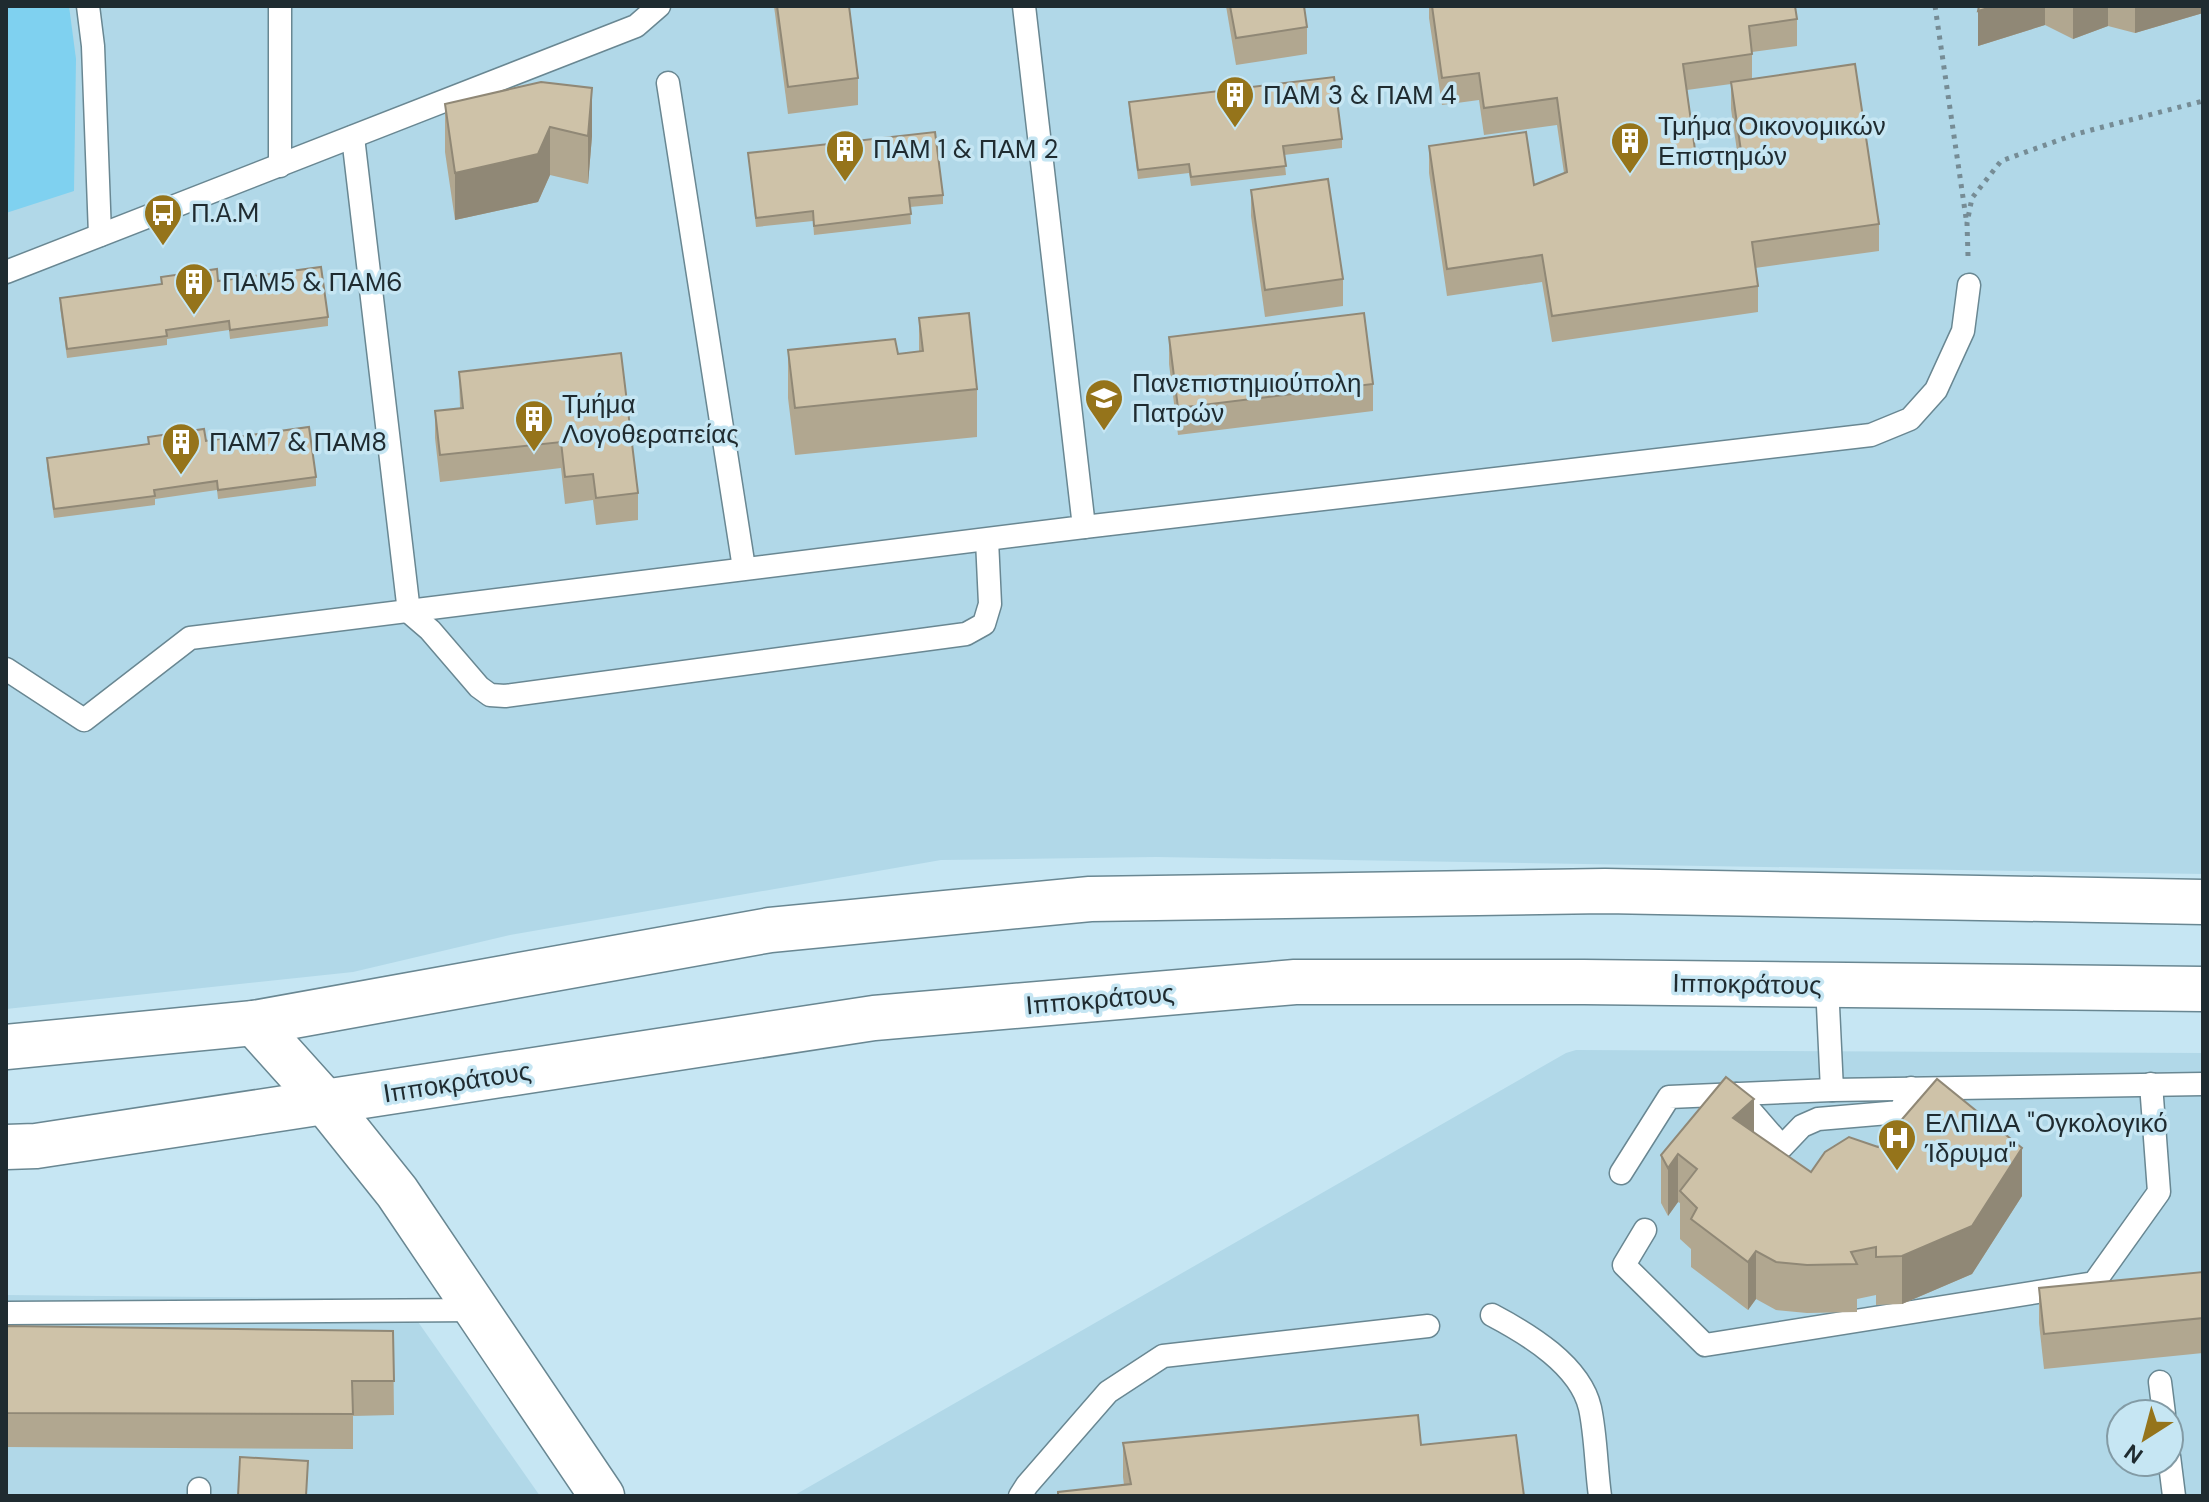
<svg xmlns="http://www.w3.org/2000/svg" width="2209" height="1502" viewBox="0 0 2209 1502" font-family="'DM Sans',sans-serif">
<style>
.built{fill:#b1d8e8;fill-rule:evenodd}
.green{fill:#7fd1f0}
.lines{fill:none;stroke-linecap:round;stroke-linejoin:round}
.service-casing{stroke:#698792;stroke-width:25}
.tertiary-casing{stroke:#698792;stroke-width:47}
.path{stroke:#768c95;stroke-width:5;stroke-dasharray:4 6;stroke-linecap:butt}
.service{stroke:#fff;stroke-width:22}
.tertiary{stroke:#fff;stroke-width:44}
.wall{fill:#b1a790;fill-rule:evenodd}
.shaded-wall{fill:#908876}
.building{fill:#cec2a8;stroke:#908876;stroke-width:2}
.labels{text-anchor:middle;stroke-width:7;stroke-linejoin:round;paint-order:stroke}
.poi-label{font-size:26px;fill:#1f2b30;stroke:#c6e6f3;text-anchor:start}
.street-label{font-size:26px;fill:#1f2b30;stroke:#c6e6f3}
</style>
<rect width="100%" height="100%" fill="#c6e6f3"/>
<g class="built">
<path d="M6,6H2203V874L1156,857L941,860L510,935L353,972L6,1009Z"/>
<path d="M1576,1050L2203,1053V1496H793L1566,1053ZM2121,1414H2169V1462H2121Z"/>
<path d="M6,1295L402,1299L540,1496H6Z"/>
</g>
<path class="green" d="M6,6H69L76,59L74,191L6,213Z"/>
<g class="lines">
<defs>
<g id="service">
<path d="M88,6L93,46L100,235"/>
<path d="M280,6V166"/>
<path d="M668,83L744,568"/>
<path d="M353,137L409,612L430,630L479,687L490,695L505,696L966,634L984,624L990,604L987,540"/>
<path d="M6,272L636,26L659,6"/>
<path d="M1084,527L1871,435L1910,419L1936,390L1963,331L1969,285"/>
<path d="M6,669L84,720L190,638L1084,527L1024,6"/>
<path d="M1827,985L1832,1090L2203,1084"/>
<path d="M1736,1094L1782,1147L1802,1126L1818,1119L1900,1112L1911,1088"/>
<path d="M1621,1173L1669,1097L1832,1090"/>
<path d="M1645,1230L1624,1265L1705,1345L2094,1283L2159,1192L2151,1084"/>
<path d="M6,1313L478,1310"/>
<path d="M1492,1315C1528,1334 1580,1365 1590,1408C1596,1436 1596,1467 1600,1496"/>
<path d="M2160,1382L2164,1414"/>
<path d="M2169,1456L2174,1496"/>
<path d="M199,1496V1489"/>
<path d="M1020,1496L1027,1485L1108,1392L1163,1356L1428,1326"/>
</g>
<g id="tertiary">
<path d="M254,1023L325,1102L397,1192L602,1496"/>
<path d="M6,1047L254,1023L770,930L1090,899L1605,891L2203,902"/>
<path d="M6,1147L36,1146L874,1018L1295,982H1584L2203,989"/>
</g>
</defs>
<use href="#service" class="service-casing"/>
<use href="#tertiary" class="tertiary-casing"/>
<g class="path">
<path d="M1935,6L1966,218"/>
<path d="M1968,256L1967,223L1972,198L2001,161L2076,134L2203,101"/>
</g>
<use href="#service" class="service"/>
<use href="#tertiary" class="tertiary"/>
</g>
<g class="wall">
<path d="M774,6H849L858,78V105L788,114Z"/>
<path d="M1226,6H1304L1307,27V54L1236,65Z"/>
<path d="M1429,6H1795L1797,19V46L1752,52V79L1879,224V251L1755,268L1758,286V312L1552,342L1542,282L1447,296L1429,173V146L1534,185L1564,173L1557,125L1484,135L1479,100L1442,105L1429,18ZM1731,84V109L1737,151L1696,157L1687,90Z"/>
<path d="M1979,6H2203V13L2135,33L2108,26L2073,39L2045,25L1978,46Z"/>
<path d="M1129,102L1342,139V148L1284,155L1286,175L1191,186L1189,173L1138,179L1129,111Z"/>
<path d="M445,104L592,136L588,184L550,175L538,202L455,220L445,152Z"/>
<path d="M748,153L943,195V204L910,207L911,224L814,235L813,221L756,227Z"/>
<path d="M1251,190L1343,279V306L1265,317L1251,216Z"/>
<path d="M161,277L218,281L328,317V326L230,339L229,330L167,339V345L67,358L60,307V298L161,285Z"/>
<path d="M919,318L977,389V437L795,455L788,398V350L898,354L919,351Z"/>
<path d="M1169,337L1373,384V411L1178,435L1169,364Z"/>
<path d="M459,372L638,493V520L596,525L593,500L565,504L561,468L440,482L435,438V411L460,408Z"/>
<path d="M148,437L206,441L316,477V486L218,499L217,490L155,499V505L54,518L47,467V458L148,445Z"/>
<path d="M1754,1133L1811,1172L2022,1196L1972,1274L1902,1304L1876,1305V1295L1857,1299V1312L1807,1313L1776,1310L1756,1299L1748,1310L1691,1267V1249L1680,1239V1203L1678,1202L1668,1216L1661,1203V1155Z"/>
<path d="M2203,1272V1353L2044,1369L2039,1323V1288Z"/>
<path d="M6,1326L393,1331L394,1415L353,1416V1449L6,1447Z"/>
<path d="M1123,1443L1421,1445L1124,1485L1123,1477Z"/>
</g>
<g class="shaded-wall">
<path d="M1995,6H2045V25L1978,46V11Z"/>
<path d="M2073,6H2108V26L2073,39Z"/>
<path d="M2135,6H2203V13L2135,33Z"/>
<path d="M592,88V136L588,184V136Z"/>
<path d="M550,127V175L538,202L455,220V173Z"/>
<path d="M1754,1099V1147L1733,1118Z"/>
<path d="M2022,1148V1196L1972,1274L1902,1304V1256Z"/>
<path d="M1678,1154V1202L1668,1216V1168Z"/>
<path d="M1756,1251V1299L1748,1310V1262Z"/>
</g>
<g class="building">
<path d="M777,6H849L858,78L788,87Z"/>
<path d="M1230,6H1304L1307,27L1236,38Z"/>
<path d="M1432,6H1795L1797,19L1749,26L1752,54L1683,64L1696,157L1741,151L1731,82L1855,64L1879,224L1752,242L1758,286L1552,316L1542,255L1447,269L1429,146L1526,132L1534,185L1567,172L1557,98L1484,108L1479,73L1442,78Z"/>
<path d="M1979,6H1995L1978,11Z"/>
<path d="M1334,77L1342,139L1283,146L1286,166L1191,177L1189,164L1138,170L1129,102Z"/>
<path d="M541,82L592,88L588,136L550,127L538,154L455,173L445,104Z"/>
<path d="M935,132L943,195L909,198L911,214L814,226L813,211L756,218L748,153Z"/>
<path d="M1328,179L1343,279L1265,290L1251,190Z"/>
<path d="M321,267L328,317L230,330L229,321L166,330L167,336L67,349L60,298L162,284L161,277L217,269L218,281Z"/>
<path d="M969,313L977,389L795,408L788,350L895,339L898,354L923,351L919,318Z"/>
<path d="M1364,313L1373,384L1178,408L1169,337Z"/>
<path d="M621,353L638,493L596,498L593,474L565,477L561,442L440,455L435,411L463,408L459,372Z"/>
<path d="M309,427L316,477L218,490L217,481L154,490L155,496L54,509L47,458L149,444L148,437L204,429L206,441Z"/>
<path d="M1726,1077L1754,1099L1733,1118L1811,1172L1825,1152L1849,1137L1878,1147L1937,1079L2022,1148L1972,1226L1902,1256L1876,1257V1247L1851,1252L1857,1264L1807,1265L1776,1262L1756,1251L1748,1262L1691,1219L1697,1208L1680,1191L1697,1169L1678,1154L1668,1168L1661,1155Z"/>
<path d="M2203,1272V1318L2044,1334L2039,1288Z"/>
<path d="M6,1326L393,1331L394,1381H352L353,1414L6,1413Z"/>
<path d="M1418,1415L1421,1445L1516,1435L1524,1496H1058V1492L1131,1484L1123,1443Z"/>
<path d="M240,1457L308,1461L306,1496H238Z"/>
</g>
<defs>
<symbol id="building-pin" viewBox="-11 -11 22 30"><path d="M0 17L-7.5 6A9.5 9.5 0 1 1 7.5 6Z" fill="#95741b" stroke="#c6e6f3"/><path d="M-4-6H4V6H1V3H-1V6H-4ZM-2.5-4.3h1.7v1.8h-1.7ZM.8-4.3h1.7v1.8H.8ZM-2.5-1h1.7V.8h-1.7ZM.8-1h1.7V.8H.8Z" fill="#fff"/></symbol>
<symbol id="bus-pin" viewBox="-11 -11 22 30"><path d="M0 17L-7.5 6A9.5 9.5 0 1 1 7.5 6Z" fill="#95741b" stroke="#c6e6f3"/><path d="M-5-6H5V4H4V6H2V4H-2V6H-4V4H-5ZM-3.5-4V0h7V-4ZM-3.5 1.2v1.5H-2V1.2ZM2 1.2v1.5H3.5V1.2Z" fill="#fff"/></symbol>
<symbol id="university-pin" viewBox="-11 -11 22 30"><path d="M0 17L-7.5 6A9.5 9.5 0 1 1 7.5 6Z" fill="#95741b" stroke="#c6e6f3"/><path d="M0-5L7-2L0 1L-7-2ZM-4 1L0 2.5L4 1V4Q0 6-4 4Z" fill="#fff"/></symbol>
<symbol id="hospital-pin" viewBox="-11 -11 22 30"><path d="M0 17L-7.5 6A9.5 9.5 0 1 1 7.5 6Z" fill="#95741b" stroke="#c6e6f3"/><path d="M-5-5h3v3.5h4V-5h3V5h-3V1.5h-4V5h-3Z" fill="#fff"/></symbol>
</defs>
<g fill-rule="evenodd">
<use href="#building-pin" x="1213" y="73" width="44" height="60"/>
<use href="#building-pin" x="1608" y="119" width="44" height="60"/>
<use href="#building-pin" x="823" y="127" width="44" height="60"/>
<use href="#bus-pin" x="141" y="191" width="44" height="60"/>
<use href="#building-pin" x="172" y="260" width="44" height="60"/>
<use href="#university-pin" x="1082" y="376" width="44" height="60"/>
<use href="#building-pin" x="512" y="397" width="44" height="60"/>
<use href="#building-pin" x="159" y="420" width="44" height="60"/>
<use href="#hospital-pin" x="1875" y="1116" width="44" height="60"/>
</g>
<g class="labels">
<g class="poi-label">
<text x="1263" y="104">ΠΑΜ 3 &amp; ΠΑΜ 4</text>
<text x="1658" y="135">Τμήμα Οικονομικών<tspan x="1658" dy="30">Επιστημών</tspan></text>
<text x="873" y="158">ΠΑΜ 1 &amp; ΠΑΜ 2</text>
<text x="191" y="222">Π.A.M</text>
<text x="222" y="291">ΠΑΜ5 &amp; ΠΑΜ6</text>
<text x="1132" y="392">Πανεπιστημιούπολη<tspan x="1132" dy="30">Πατρών</tspan></text>
<text x="562" y="413">Τμήμα<tspan x="562" dy="30">Λογοθεραπείας</tspan></text>
<text x="209" y="451">ΠΑΜ7 &amp; ΠΑΜ8</text>
<text x="1925" y="1132">ΕΛΠΙΔΑ "Ογκολογικό<tspan x="1925" dy="30">Ίδρυμα"</tspan></text>
</g>
<g class="street-label">
<text transform="translate(1747 984) rotate(1)" y="9">Ιπποκράτους</text>
<text transform="translate(1100 999) rotate(-5)" y="9">Ιπποκράτους</text>
<text transform="translate(457 1082) rotate(-9)" y="9">Ιπποκράτους</text>
</g>
</g>
<rect width="2209" height="1502" fill="none" stroke="#1f2b30" stroke-width="16"/>
<g transform="translate(2145 1438) rotate(216)"><circle r="38" fill="#c6e6f3" stroke="#839ba5" stroke-width="2"/>
<path d="M0-6L14 30L0 20L-14 30Z" fill="#95741b"/>
<text y="-12" font-size="22" font-weight="bold" text-anchor="middle" fill="#1f2b30">N</text>
</g>
</svg>
